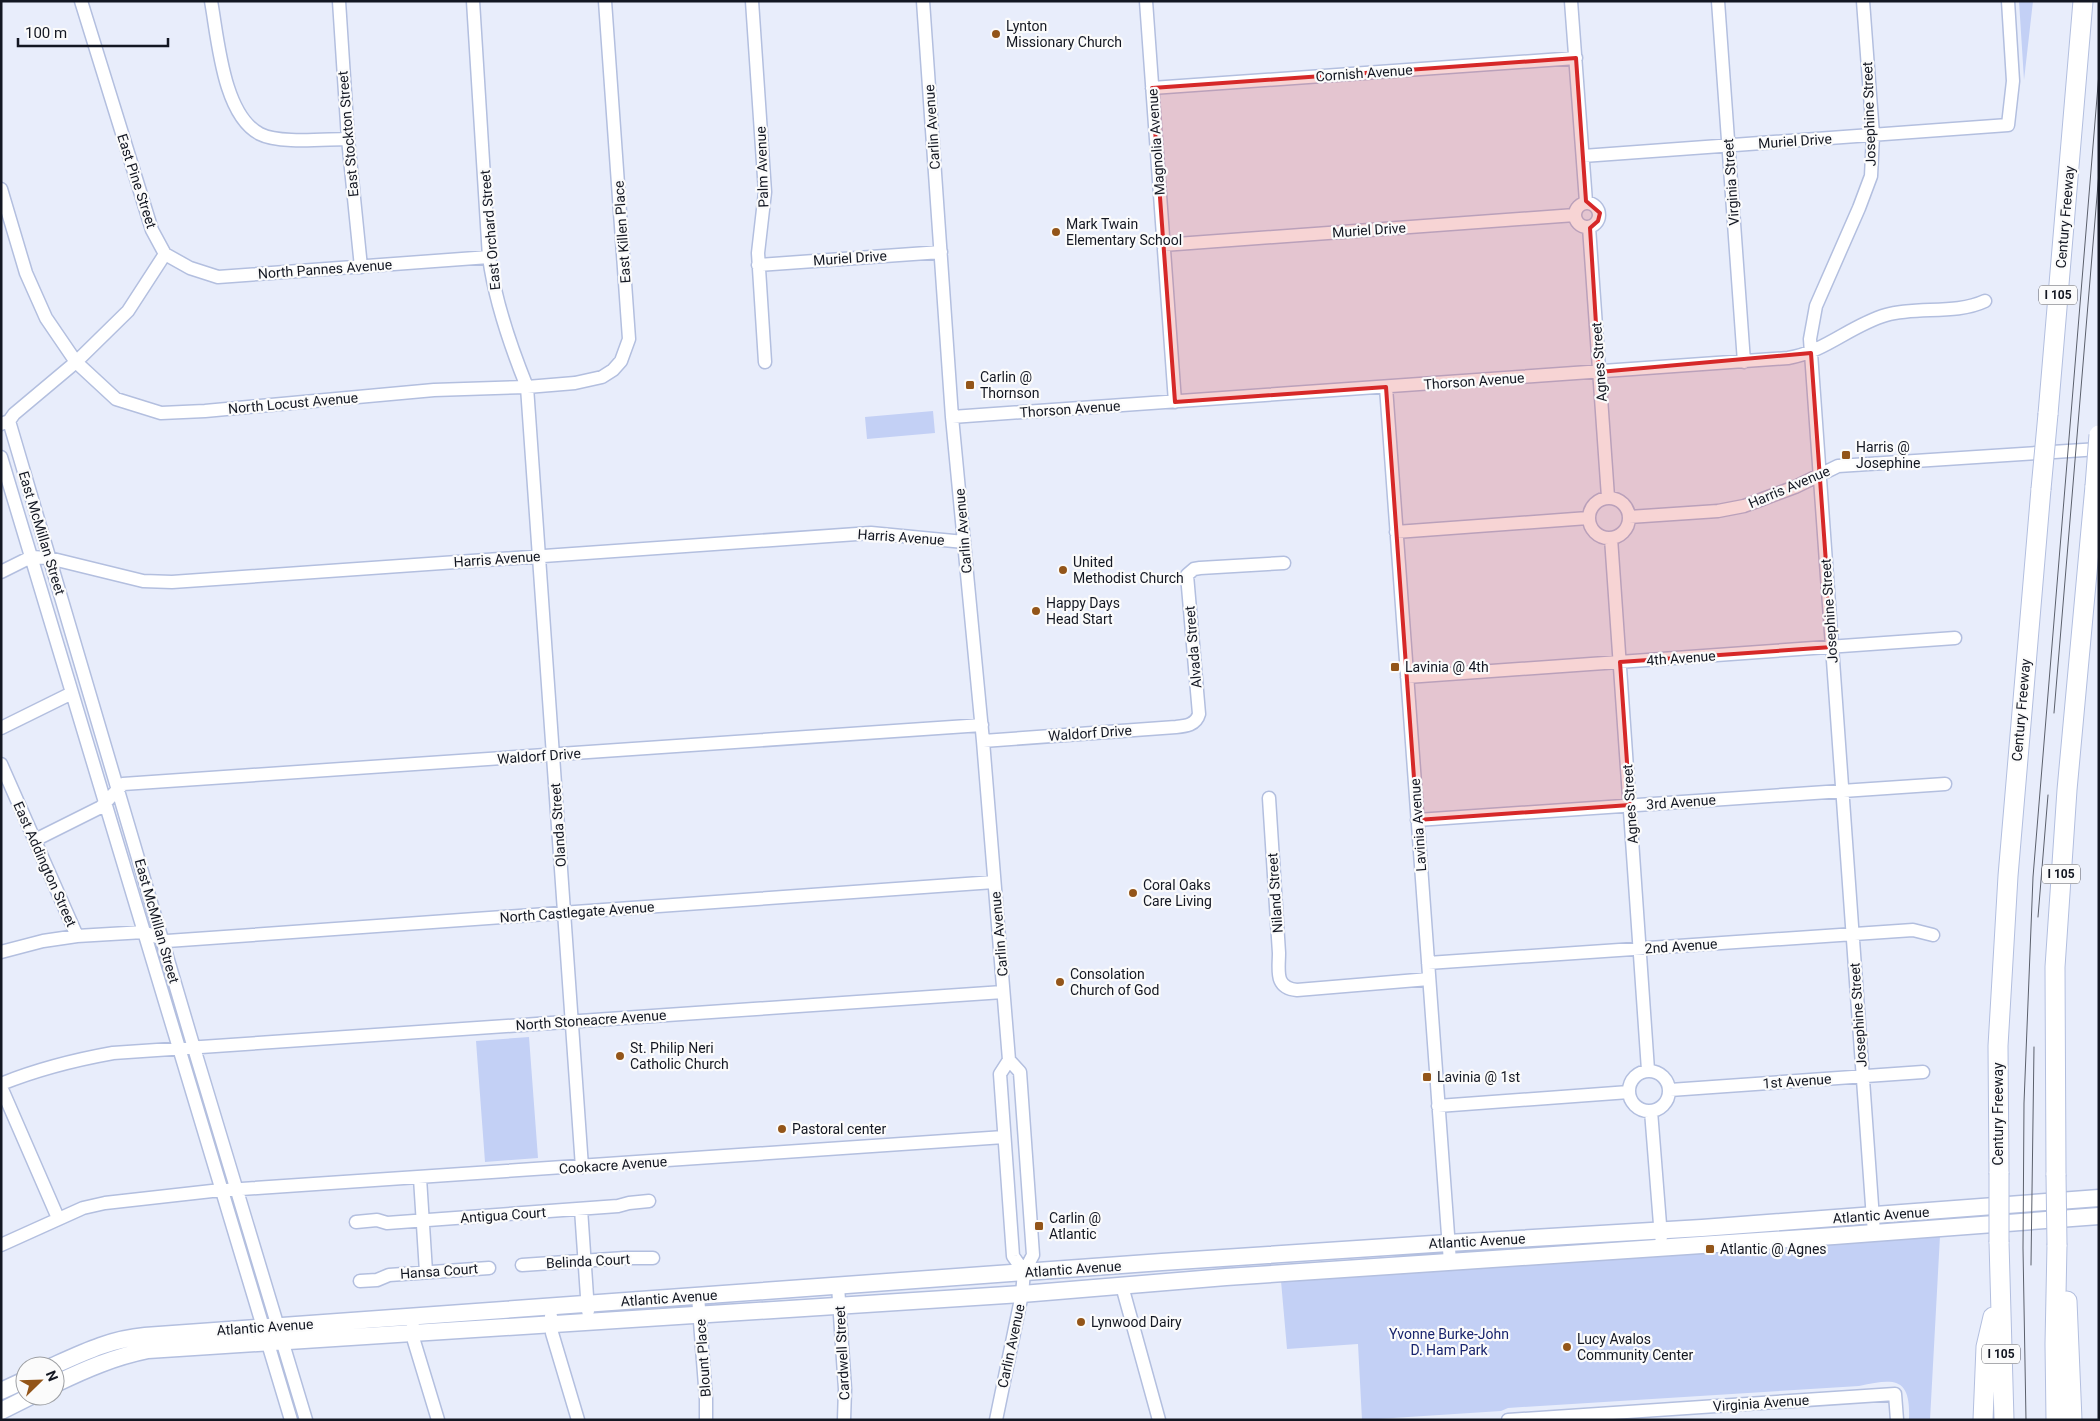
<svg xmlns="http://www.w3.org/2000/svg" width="2100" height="1421" font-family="Roboto,sans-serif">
	<rect width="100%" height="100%" fill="#e8edfb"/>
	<path fill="#c3d0f5" d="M2019,1H2033L2024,80Z
		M933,411L935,433L867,439L865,417Z
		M529,1037L538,1158L485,1162L476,1041Z
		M1940,1236L1930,1420H1909C1911,1377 1895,1378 1859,1386L1508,1408L1501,1411L1362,1420L1358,1344L1287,1349L1281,1281L1651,1257Z"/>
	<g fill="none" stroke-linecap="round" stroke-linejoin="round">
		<defs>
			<path id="minor" d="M81,1L152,230L165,254L128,311L76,362L116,399L161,413L205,411L434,390L527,387L575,383L602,377L613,370L621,361L629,339L605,1
				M211,1C218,39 223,115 260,134C279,144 325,139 348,139
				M339,1L348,139L361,267
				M473,1L489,257C495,302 510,345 527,387L582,1167
				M752,1L765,192L758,253L765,362
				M923,1L952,417L983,741L1009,1060L1000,1074L1013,1256L1024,1272
				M1146,1L1175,402
				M1571,1L1586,202
				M1718,1L1744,362
				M1863,1L1873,135L1871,176L1859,208L1816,306L1810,339L1874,1233
				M1152,88L1576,58
				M1583,156L2008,125L2013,81L2008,1
				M1,189L26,273L46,318L76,362L14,414L9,421L1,424
				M1575 215a12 12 0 1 1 24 0a12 12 0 1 1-24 0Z
				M1589,227L1608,497
				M1163,245L1575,215
				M165,254L190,268L218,277L489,257
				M758,265L941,252
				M1386,387L1450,1262
				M952,417L1788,358C1825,352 1851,325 1886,315C1918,306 1955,315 1985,301
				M9,421L194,1048L306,1420
				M1,457L291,1420
				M1589 518a20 20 0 1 1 40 0a20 20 0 1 1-40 0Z
				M1629,517L1718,511L1744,506L1795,487L1838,466L2099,449
				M1396,532L1588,518
				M1611,538L1648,1070
				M1,572L31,557L49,558L143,581L172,582L871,533L964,542
				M1407,677L1955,638
				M1,728L72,693
				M983,741L1176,727C1186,726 1196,725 1199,714L1187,575L1194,569L1200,568L1284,563
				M1,764L77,936
				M1269,798L1279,953C1279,970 1274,988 1297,990L1429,979
				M1417,820L1945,784
				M35,840L101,807L123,784L982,725
				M1,952L43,941L77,936L144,932L167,941L994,882
				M1428,963L1913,930L1933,935
				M1629 1091a20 20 0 1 1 40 0a20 20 0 1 1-40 0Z
				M1,1084C38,1069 74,1060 113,1053L1003,992
				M1,1087L58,1218
				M1670,1090L1923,1072
				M1438,1106L1629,1092
				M1651,1111L1661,1237
				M420,1178L426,1272
				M581,1209L588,1311
				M356,1222L377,1220L387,1223L618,1206L629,1203L649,1201
				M1,1245L83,1208L105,1203L212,1191L1004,1137
				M522,1265L625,1258H653
				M360,1281L377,1280L389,1275L489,1268
				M838,1286L845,1389L844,1420
				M1122,1286L1159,1420
				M698,1296L706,1399V1420
				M551,1316L552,1333L578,1420
				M413,1326L414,1341L438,1420
				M996,1420L1022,1294L1024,1272L1033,1255L1020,1072L1009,1060
				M1508,1420L1895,1394L1897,1420"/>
			<path id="major" d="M53,1366C84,1352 111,1339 145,1336L1162,1262L1448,1243L1702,1228L2099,1198
				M55,1384C86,1369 114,1357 148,1350L1022,1294L1226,1277L1834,1236L2099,1216
				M1,1391L25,1380
				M1,1411L31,1396"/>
			<path id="highway" d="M2048,414L2083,1
				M1999,1173L1998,1046L2008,876L2041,489
				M2056,1175L2055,967L2067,790L2095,486
				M1999,1242L2004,1420
				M2067,1301L2072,1420
				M1983,1420L1986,1347L1993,1317
				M2056,1420L2055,1344L2057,1245"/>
		</defs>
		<use href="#minor" stroke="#b3bfdf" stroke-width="15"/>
		<use href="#major" stroke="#b3bfdf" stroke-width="19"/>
		<use href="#highway" stroke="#b3bfdf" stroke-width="21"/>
		<use href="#minor" stroke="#fff" stroke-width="12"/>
		<use href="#major" stroke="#fff" stroke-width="16"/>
		<use href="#highway" stroke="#fff" stroke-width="19"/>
		<path stroke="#5b606c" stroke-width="1" d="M2054,713L2099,172
			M2038,917L2048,795
			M2031,1265L2034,1047
			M2026,1420L2023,1248L2024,1103L2033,877L2099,73"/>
		<defs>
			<path id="highway-bridge" d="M2095,486L2099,435
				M2041,489L2048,414
				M2056,1175L2057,1245
				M1999,1242V1173"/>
		</defs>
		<use href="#highway-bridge" stroke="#b3bfdf" stroke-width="21" stroke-linecap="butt"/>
		<use href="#highway-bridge" stroke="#fff" stroke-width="19"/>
	</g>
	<path fill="#d62828" fill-opacity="0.2" stroke="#d62828" stroke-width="4" stroke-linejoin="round" d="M1576,58L1586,201L1600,213L1598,221L1590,228L1599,372L1811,353L1832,647L1620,662L1630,805L1417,820L1386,387L1175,402L1152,88Z"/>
	<g fill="#935519" stroke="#fbfbfb" stroke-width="2">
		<circle cx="996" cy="34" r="5"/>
		<circle cx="1056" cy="232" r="5"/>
		<rect x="965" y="380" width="10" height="10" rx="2.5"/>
		<rect x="1841" y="450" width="10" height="10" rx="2.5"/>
		<circle cx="1063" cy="570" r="5"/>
		<circle cx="1036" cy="611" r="5"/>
		<rect x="1390" y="662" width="10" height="10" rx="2.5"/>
		<circle cx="1133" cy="893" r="5"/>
		<circle cx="1060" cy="982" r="5"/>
		<circle cx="620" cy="1056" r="5"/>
		<rect x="1422" y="1072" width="10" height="10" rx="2.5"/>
		<circle cx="782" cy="1129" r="5"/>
		<rect x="1034" y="1221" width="10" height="10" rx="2.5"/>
		<rect x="1705" y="1244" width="10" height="10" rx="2.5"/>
		<circle cx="1081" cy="1322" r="5"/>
		<circle cx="1567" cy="1347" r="5"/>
	</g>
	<g text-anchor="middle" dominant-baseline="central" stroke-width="4.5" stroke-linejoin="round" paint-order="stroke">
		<g fill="#fbfbfb" stroke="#595b63" stroke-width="1">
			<rect x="2039" y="285.5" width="38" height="19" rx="4"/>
			<rect x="2042" y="864.5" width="38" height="19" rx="4"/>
			<rect x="1982" y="1344.5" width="38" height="19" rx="4"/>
		</g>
		<g font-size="12" font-weight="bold" fill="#131722">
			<text x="2058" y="295">I 105</text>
			<text x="2061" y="874">I 105</text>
			<text x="2001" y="1354">I 105</text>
		</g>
		<g font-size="14" fill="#131722" stroke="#fbfbfb" text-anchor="start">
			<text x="1006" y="26">Lynton<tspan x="1006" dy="16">Missionary Church</tspan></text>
			<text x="1066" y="224">Mark Twain<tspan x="1066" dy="16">Elementary School</tspan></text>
			<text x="980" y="377">Carlin @<tspan x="980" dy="16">Thornson</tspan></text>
			<text x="1856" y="447">Harris @<tspan x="1856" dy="16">Josephine</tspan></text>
			<text x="1073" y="562">United<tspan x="1073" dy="16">Methodist Church</tspan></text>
			<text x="1046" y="603">Happy Days<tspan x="1046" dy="16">Head Start</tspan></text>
			<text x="1405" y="667">Lavinia @ 4th</text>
			<text x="1143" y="885">Coral Oaks<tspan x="1143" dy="16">Care Living</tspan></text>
			<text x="1070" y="974">Consolation<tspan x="1070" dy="16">Church of God</tspan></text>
			<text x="630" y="1048">St. Philip Neri<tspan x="630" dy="16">Catholic Church</tspan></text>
			<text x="1437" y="1077">Lavinia @ 1st</text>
			<text x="792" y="1129">Pastoral center</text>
			<text x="1049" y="1218">Carlin @<tspan x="1049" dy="16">Atlantic</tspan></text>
			<text x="1720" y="1249">Atlantic @ Agnes</text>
			<text x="1091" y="1322">Lynwood Dairy</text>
			<text x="1577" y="1339">Lucy Avalos<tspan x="1577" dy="16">Community Center</tspan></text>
		</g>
		<g font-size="14" fill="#131722" stroke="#fbfbfb">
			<text transform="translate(1364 73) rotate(-4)">Cornish Avenue</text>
			<text transform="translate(1869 114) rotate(-92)">Josephine Street</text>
			<text transform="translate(932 127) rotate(-94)">Carlin Avenue</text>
			<text transform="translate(348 134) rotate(-95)">East Stockton Street</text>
			<text transform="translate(1795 141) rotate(-4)">Muriel Drive</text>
			<text transform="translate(1156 142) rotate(-94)">Magnolia Avenue</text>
			<text transform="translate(762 167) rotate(-92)">Palm Avenue</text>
			<text transform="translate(137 181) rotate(72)">East Pine Street</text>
			<text transform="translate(1731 182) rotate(-94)">Virginia Street</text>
			<text transform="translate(2065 217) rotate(-85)">Century Freeway</text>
			<text transform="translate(490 230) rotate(-95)">East Orchard Street</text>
			<text transform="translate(1369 230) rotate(-4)">Muriel Drive</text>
			<text transform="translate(622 232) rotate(-94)">East Killen Place</text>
			<text transform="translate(850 258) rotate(-4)">Muriel Drive</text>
			<text transform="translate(325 269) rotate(-4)">North Pannes Avenue</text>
			<text transform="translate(1599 362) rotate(-94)">Agnes Street</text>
			<text transform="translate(1474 381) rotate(-4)">Thorson Avenue</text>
			<text transform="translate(293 403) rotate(-5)">North Locust Avenue</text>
			<text transform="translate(1070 409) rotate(-4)">Thorson Avenue</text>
			<text transform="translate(1789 487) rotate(-23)">Harris Avenue</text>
			<text transform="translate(963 531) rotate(-95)">Carlin Avenue</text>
			<text transform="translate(42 533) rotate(73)">East McMillan Street</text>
			<text transform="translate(901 537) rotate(4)">Harris Avenue</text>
			<text transform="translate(497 559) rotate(-4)">Harris Avenue</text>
			<text transform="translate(1829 611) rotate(-94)">Josephine Street</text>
			<text transform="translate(1193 647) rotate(-95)">Alvada Street</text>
			<text transform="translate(1681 658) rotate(-4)">4th Avenue</text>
			<text transform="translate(2021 710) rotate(-85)">Century Freeway</text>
			<text transform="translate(1090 733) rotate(-4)">Waldorf Drive</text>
			<text transform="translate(539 756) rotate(-4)">Waldorf Drive</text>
			<text transform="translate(1681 802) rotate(-4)">3rd Avenue</text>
			<text transform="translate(1630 804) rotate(-94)">Agnes Street</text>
			<text transform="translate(558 825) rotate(-94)">Olanda Street</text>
			<text transform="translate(1418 825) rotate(-94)">Lavinia Avenue</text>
			<text transform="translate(45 864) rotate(66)">East Addington Street</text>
			<text transform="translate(1275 893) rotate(-94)">Niland Street</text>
			<text transform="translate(577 912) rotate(-4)">North Castlegate Avenue</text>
			<text transform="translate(157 921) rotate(74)">East McMillan Street</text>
			<text transform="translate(999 934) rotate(-95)">Carlin Avenue</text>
			<text transform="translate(1681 946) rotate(-4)">2nd Avenue</text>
			<text transform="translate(1858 1015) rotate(-94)">Josephine Street</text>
			<text transform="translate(591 1020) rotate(-4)">North Stoneacre Avenue</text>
			<text transform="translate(1797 1081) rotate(-4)">1st Avenue</text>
			<text transform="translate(1998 1114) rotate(-90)">Century Freeway</text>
			<text transform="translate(613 1165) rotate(-4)">Cookacre Avenue</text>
			<text transform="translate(503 1215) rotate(-4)">Antigua Court</text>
			<text transform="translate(1881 1215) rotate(-4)">Atlantic Avenue</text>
			<text transform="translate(1477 1241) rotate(-3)">Atlantic Avenue</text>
			<text transform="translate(588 1261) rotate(-3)">Belinda Court</text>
			<text transform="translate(1073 1269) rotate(-4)">Atlantic Avenue</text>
			<text transform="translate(439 1271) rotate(-4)">Hansa Court</text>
			<text transform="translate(669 1298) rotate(-4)">Atlantic Avenue</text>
			<text transform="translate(265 1327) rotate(-4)">Atlantic Avenue</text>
			<text transform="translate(1011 1346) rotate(-78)">Carlin Avenue</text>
			<text transform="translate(842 1353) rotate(-93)">Cardwell Street</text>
			<text transform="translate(703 1358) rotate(-94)">Blount Place</text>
			<text transform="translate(1761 1403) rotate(-4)">Virginia Avenue</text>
		</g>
		<g font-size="14" fill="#18246d" stroke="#fbfbfb">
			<text x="1449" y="1334">Yvonne Burke-John<tspan x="1449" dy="16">D. Ham Park</tspan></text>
		</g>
	</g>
	<rect width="2100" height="1421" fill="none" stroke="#131722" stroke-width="5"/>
	<g transform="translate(40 1381) rotate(67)"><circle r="24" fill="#fbfbfb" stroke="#9ea0a4"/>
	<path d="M0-4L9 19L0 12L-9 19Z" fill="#935519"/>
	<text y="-8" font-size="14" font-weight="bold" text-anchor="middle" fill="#131722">N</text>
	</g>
	<path d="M18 38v8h150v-8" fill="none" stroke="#131722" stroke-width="2.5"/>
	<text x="25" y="38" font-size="15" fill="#131722" stroke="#fbfbfb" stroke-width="4" paint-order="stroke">100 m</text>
</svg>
